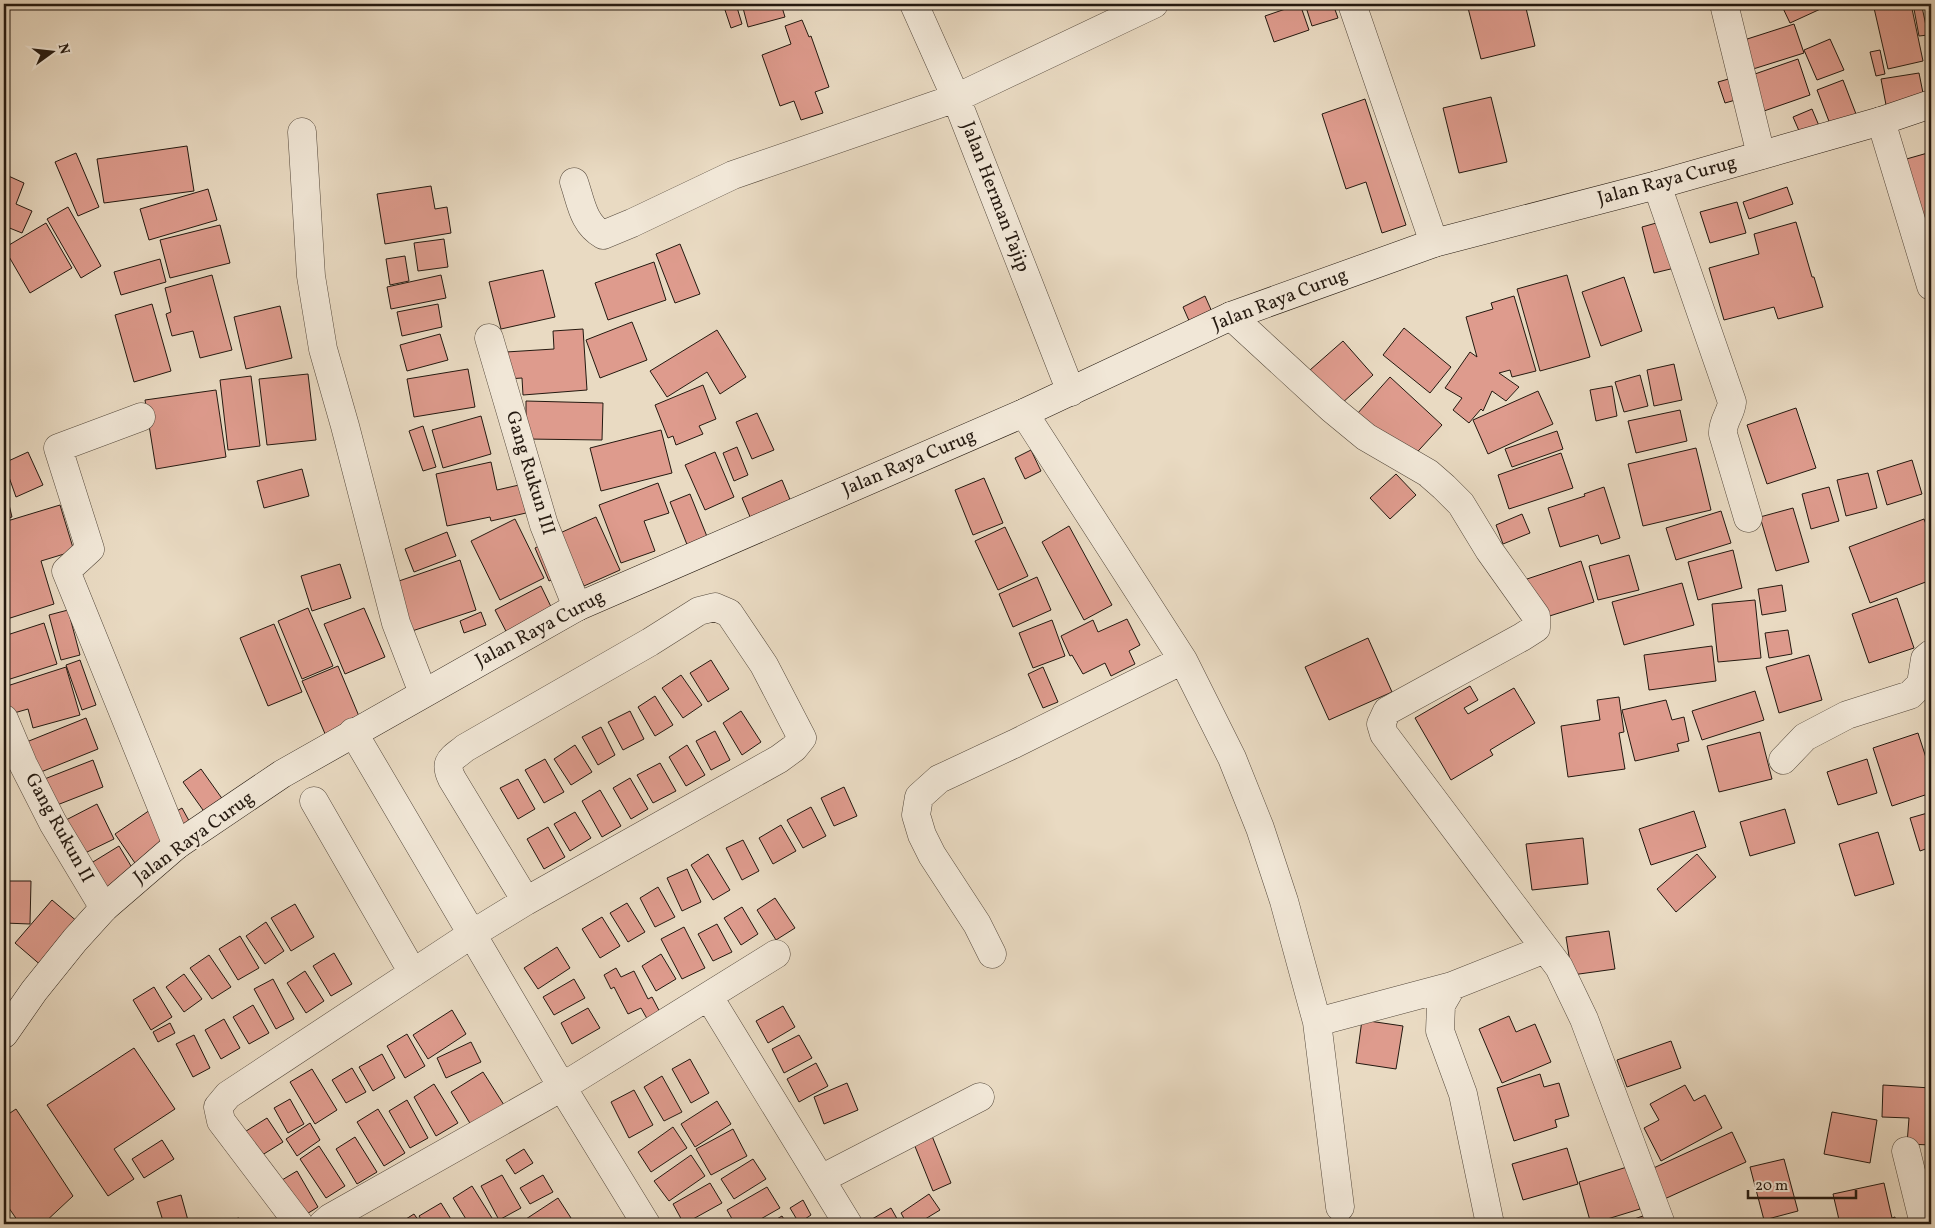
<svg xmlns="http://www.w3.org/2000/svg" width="1935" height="1228" font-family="Vollkorn,serif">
	<rect width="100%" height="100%" fill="#e9dac2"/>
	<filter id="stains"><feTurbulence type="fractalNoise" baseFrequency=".004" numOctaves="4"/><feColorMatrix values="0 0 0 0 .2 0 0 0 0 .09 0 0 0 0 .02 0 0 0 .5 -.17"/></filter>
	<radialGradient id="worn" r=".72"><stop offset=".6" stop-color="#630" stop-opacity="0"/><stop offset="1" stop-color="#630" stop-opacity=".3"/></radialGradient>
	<path fill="#de9b8d" stroke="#241910" d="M723,4H736L742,24L731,28Z
		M742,4H781L785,17L748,27Z
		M1300,4L1309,30L1274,42L1265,16Z
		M1305,4H1333L1338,18L1312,26Z
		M1467,4H1525L1535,46L1481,59Z
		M1781,4H1826L1827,6L1790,23Z
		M1894,4H1911L1923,61L1888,69L1874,8Z
		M1922,7L1928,35L1919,36L1914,9Z
		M1931,19V39L1927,20Z
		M802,20L809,37L811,36L829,87L815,92L823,113L801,120L794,101L780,106L762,55L791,44L785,26Z
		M1794,24L1804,53L1750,70L1741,41Z
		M1830,39L1844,70L1817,80L1804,50Z
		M1880,50L1885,74L1876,76L1870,52Z
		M1798,59L1810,95L1764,111L1752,75Z
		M1919,73L1925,103L1887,110L1881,79Z
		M1732,78L1739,99L1725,103L1718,82Z
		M1843,80L1856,114L1830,124L1817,90Z
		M1491,97L1507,162L1459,173L1443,108Z
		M1365,99L1406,225L1382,233L1366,182L1346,189L1322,114Z
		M1812,109L1822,133L1803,140L1793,117Z
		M187,146L194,191L104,203L97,159Z
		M1931,152V262L1903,160Z
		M76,153L99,207L78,216L55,162Z
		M4,174L24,183L16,204L32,211L22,233L7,227L4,234Z
		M431,186L435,209L447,207L451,233L385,244L377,194Z
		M1787,187L1793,204L1749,219L1743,202Z
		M208,189L217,220L149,240L140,209Z
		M1737,202L1746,233L1710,243L1700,212Z
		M68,207L101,266L81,278L47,219Z
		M1667,220L1679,267L1654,273L1642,227Z
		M1796,222L1812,277H1814L1823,307L1778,319L1774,307L1724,320L1709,268L1759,254L1754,234Z
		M46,223L72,268L30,293L4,248Z
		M220,225L230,263L170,278L160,240Z
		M444,239L448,267L418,271L414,243Z
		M680,244L700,294L675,303L656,254Z
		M405,256L409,281L390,285L386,259Z
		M160,259L166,282L121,295L114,272Z
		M654,262L666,300L608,320L595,283Z
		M543,270L555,317L501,329L489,282Z
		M212,275L232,350L200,358L193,331L172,336L166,314L171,312L165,288Z
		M441,275L446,298L391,309L387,287Z
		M1567,275L1590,357L1540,371L1517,289Z
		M1624,277L1642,331L1601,346L1582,292Z
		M1205,296L1216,321L1194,332L1183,307Z
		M1514,296L1536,371L1512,377L1510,370L1499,373L1519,387L1506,401L1492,391L1483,411L1481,409L1469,423L1453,410L1462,398L1445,388L1470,352L1477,357L1466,317L1493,309L1491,303Z
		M152,304L171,371L134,382L115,315Z
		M438,304L442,327L402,336L397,312Z
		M280,306L292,358L246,369L234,317Z
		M632,322L647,360L600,378L586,340Z
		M1404,328L1451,367L1430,393L1383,355Z
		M583,329L587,390L523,395L522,378L507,379L506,352L554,349L553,331Z
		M717,330L746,377L720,394L707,372L667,397L650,371Z
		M440,334L448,360L407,371L400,345Z
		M1343,341L1373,375L1341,404L1310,370Z
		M1674,364L1682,400L1654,406L1647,370Z
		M468,369L475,407L414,417L407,379Z
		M308,374L316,440L267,445L259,379Z
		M1640,375L1648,406L1624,412L1615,382Z
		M251,376L260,446L228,450L220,380Z
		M1390,377L1442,425L1409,461L1357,414Z
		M703,385L716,419L699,426L703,434L676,445L673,436L668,438L655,405Z
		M1612,386L1617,416L1596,421L1590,390Z
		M216,390L226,457L156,469L145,400Z
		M1538,391L1553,424L1488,454L1473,420Z
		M526,401L603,403L602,440L526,439Z
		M1796,408L1816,468L1767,484L1747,425Z
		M1680,410L1687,441L1636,453L1628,421Z
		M757,413L774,450L752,459L736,422Z
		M481,416L491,454L443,468L432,430Z
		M423,426L436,467L423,471L409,431Z
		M661,430L672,473L601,491L590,448Z
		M1557,431L1563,449L1512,467L1505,449Z
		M737,447L748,475L734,481L723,453Z
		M1696,448L1711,510L1643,526L1628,464Z
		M1031,450L1041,471L1025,479L1015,458Z
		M28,452L43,485L16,497L4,463Z
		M715,452L734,497L705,510L685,465Z
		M1561,453L1573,488L1509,509L1498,475Z
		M1912,460L1922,494L1887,505L1877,471Z
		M491,462L497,490L519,485L526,513L491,521L490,517L447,526L436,474Z
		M302,469L309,496L264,508L257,481Z
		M1868,473L1877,508L1846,516L1837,480Z
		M1396,474L1416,495L1390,519L1370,498Z
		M984,478L1003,523L973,535L955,490Z
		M782,480L791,502L751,519L742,498Z
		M658,483L669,513L644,521L655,551L621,563L599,505Z
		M4,484L12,517L4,519Z
		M1604,487L1620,538L1601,544L1598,535L1560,547L1548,508L1585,496L1584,494Z
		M1829,487L1839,521L1811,529L1802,494Z
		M690,494L708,539L688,547L670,502Z
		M60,505L74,551L41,561L54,604L4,620V558L9,556L4,537V522Z
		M1793,508L1809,562L1776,571L1760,517Z
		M1721,511L1731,543L1676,560L1666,528Z
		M1522,514L1530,533L1503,544L1496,525Z
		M596,517L620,570L584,586L560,533Z
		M515,519L544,578L500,600L471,541Z
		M1924,519L1931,537V580L1870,603L1849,547Z
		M1069,526L1112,605L1084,620L1042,542Z
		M1005,527L1028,576L998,590L975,541Z
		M447,532L456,556L414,572L405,549Z
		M547,542L561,576L549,581L535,548Z
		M1733,550L1742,588L1698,600L1688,562Z
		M1629,555L1639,590L1598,600L1589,566Z
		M460,560L476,610L412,631L396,582Z
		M1581,561L1594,602L1540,619L1527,579Z
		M340,564L351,598L312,611L301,576Z
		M1037,577L1051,610L1013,627L999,594Z
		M1682,583L1694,625L1624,645L1612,602Z
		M1782,585L1786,611L1762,615L1758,589Z
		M541,586L555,615L510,639L495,610Z
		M1897,598L1914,648L1869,663L1852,614Z
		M1755,600L1761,658L1718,662L1712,604Z
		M308,608L333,666L302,679L278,621Z
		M364,608L385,657L345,674L324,624Z
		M68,610L80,655L61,660L49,615Z
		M481,612L486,625L464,633L460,621Z
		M1127,619L1140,645L1129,651L1135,664L1111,676L1105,663L1083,674L1072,655L1070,656L1061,636L1093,620L1098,632Z
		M1052,620L1065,656L1033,668L1019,633Z
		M44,623L57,664L4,681V636Z
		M274,624L302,692L268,706L240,638Z
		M1788,630L1792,654L1769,658L1765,633Z
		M1368,638L1392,692L1329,720L1305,667Z
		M1712,646L1716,681L1649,690L1644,655Z
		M1809,655L1822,700L1779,713L1766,667Z
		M80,660L96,705L82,710L66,665Z
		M711,660L729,689L708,702L690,673Z
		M338,666L361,721L326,736L302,681Z
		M66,667L80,715L33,728L28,709L7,715L4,705V687Z
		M1043,667L1058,702L1043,708L1028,674Z
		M681,675L702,705L683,718L662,688Z
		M1470,686L1478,700L1464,708L1468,714L1514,688L1535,723L1490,750L1493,755L1451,780L1415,718Z
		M1755,691L1764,720L1702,740L1692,711Z
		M655,696L673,725L655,736L638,707Z
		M1619,697L1624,732L1619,733L1625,769L1568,777L1561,726L1600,720L1597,700Z
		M1666,700L1672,720L1684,717L1689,741L1677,744L1679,751L1635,761L1622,710Z
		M630,711L644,739L623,750L608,722Z
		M741,711L761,742L742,755L723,723Z
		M86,718L98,749L36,774L24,743Z
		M601,727L615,755L598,765L582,737Z
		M715,731L730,760L711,770L696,741Z
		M1760,732L1772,779L1719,792L1707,746Z
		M1918,733L1931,773V793L1892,806L1873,748Z
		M575,745L592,772L571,785L554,759Z
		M687,745L705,775L686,786L669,757Z
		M545,759L564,792L544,803L525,770Z
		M1867,759L1877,793L1838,805L1827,772Z
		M93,760L103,787L52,807L42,780Z
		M660,763L676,791L653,803L637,775Z
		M201,769L226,804L208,817L183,782Z
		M630,778L648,809L631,819L613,788Z
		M518,779L535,809L518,819L500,788Z
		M844,787L857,816L834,826L821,798Z
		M600,790L621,826L602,837L582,801Z
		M97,804L114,839L83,854L66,820Z
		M811,807L826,836L803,848L787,820Z
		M182,808L193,828L179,837L168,816Z
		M1785,809L1795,843L1750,856L1740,822Z
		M150,810L172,841L137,866L115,834Z
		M1694,811L1706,847L1651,865L1639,829Z
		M575,812L591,838L570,851L554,824Z
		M1931,812V847L1920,851L1910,818Z
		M781,825L796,851L773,864L759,838Z
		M548,827L565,857L544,869L527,839Z
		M1878,832L1894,884L1855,896L1839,844Z
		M1583,838L1588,884L1532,890L1526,844Z
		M743,840L759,871L742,880L726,848Z
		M119,846L134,871L104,890L88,865Z
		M708,854L730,890L713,900L691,865Z
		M1697,854L1716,877L1676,912L1657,889Z
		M687,869L701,902L682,911L667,878Z
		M4,881H31L30,924L4,923Z
		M658,887L675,917L655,927L640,898Z
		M775,898L795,928L776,940L757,910Z
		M52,900L79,923L43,967L15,943Z
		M627,903L645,932L628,942L610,913Z
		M295,904L314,937L291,951L271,918Z
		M742,907L758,934L741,945L724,918Z
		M602,917L620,946L600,958L582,929Z
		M266,922L284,951L265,964L246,936Z
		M717,924L732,952L713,961L698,934Z
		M684,927L705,968L682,979L661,939Z
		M1609,931L1615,969L1572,975L1566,937Z
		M240,936L259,968L238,980L219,949Z
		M557,947L570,968L538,989L524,968Z
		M334,953L352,984L331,996L313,966Z
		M661,954L676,979L656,991L642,966Z
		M209,955L231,987L212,999L190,968Z
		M616,968L621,977L634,971L648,999L652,997L663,1018L650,1024L641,1008L628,1014L614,987L611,989L604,975Z
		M305,971L324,1001L306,1013L287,983Z
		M184,974L202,999L184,1012L166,987Z
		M273,979L294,1019L276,1029L254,989Z
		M574,979L585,998L554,1015L543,997Z
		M154,987L172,1017L151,1030L133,1000Z
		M253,1005L269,1033L249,1044L233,1017Z
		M783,1006L795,1027L768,1043L756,1021Z
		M588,1008L600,1028L572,1044L561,1023Z
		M452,1010L466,1034L428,1059L413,1035Z
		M1509,1016L1516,1032L1535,1024L1551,1062L1502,1083L1479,1029Z
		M224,1019L240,1048L221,1059L205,1030Z
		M1362,1020L1403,1026L1396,1069L1356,1063Z
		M170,1023L175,1033L158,1042L153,1032Z
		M407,1034L425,1066L405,1078L387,1046Z
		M194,1035L210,1068L193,1077L176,1044Z
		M799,1035L812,1058L784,1073L772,1049Z
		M1671,1041L1681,1068L1627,1087L1617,1060Z
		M471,1042L481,1062L446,1078L437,1058Z
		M134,1048L175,1109L114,1149L134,1179L108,1196L47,1105Z
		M382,1054L395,1078L373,1091L359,1067Z
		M690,1059L709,1093L691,1103L672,1069Z
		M816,1063L828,1086L799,1102L787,1079Z
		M352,1068L366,1092L346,1103L332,1080Z
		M312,1069L337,1110L315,1124L290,1082Z
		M483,1072L504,1105L471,1125L451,1092Z
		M1540,1074L1544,1087L1559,1083L1569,1116L1555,1120L1557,1127L1514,1141L1497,1088Z
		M662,1076L682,1112L664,1121L644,1087Z
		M847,1083L858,1110L824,1124L814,1097Z
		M434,1084L458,1123L436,1136L414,1097Z
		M1685,1085L1694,1101L1705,1095L1722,1128L1661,1161L1644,1128L1659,1120L1650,1104Z
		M1883,1085L1931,1088V1145L1907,1144L1909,1118L1882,1117Z
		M634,1090L653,1125L629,1138L611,1102Z
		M290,1099L304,1124L288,1133L274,1108Z
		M407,1100L428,1138L410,1148L389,1111Z
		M717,1101L731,1124L695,1147L681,1124Z
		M16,1109L73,1196L43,1224H20L4,1201V1117Z
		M378,1109L405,1153L384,1166L357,1122Z
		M1832,1112L1877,1120L1870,1163L1824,1154Z
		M267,1118L283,1142L259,1157L243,1133Z
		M310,1123L320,1140L297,1156L286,1139Z
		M673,1127L687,1148L651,1172L638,1152Z
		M733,1129L747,1156L711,1175L696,1149Z
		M930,1131L951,1183L933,1191L912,1139Z
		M1732,1132L1746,1162L1660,1201L1647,1171Z
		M355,1137L377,1172L357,1184L336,1149Z
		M162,1140L174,1159L144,1178L132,1159Z
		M319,1146L345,1186L326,1198L300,1159Z
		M1567,1148L1578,1184L1523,1200L1512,1164Z
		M524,1149L533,1163L515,1174L506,1160Z
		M691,1155L705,1176L669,1201L654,1181Z
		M753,1159L766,1179L734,1199L721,1179Z
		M1784,1159L1798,1211L1764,1220L1750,1167Z
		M1627,1167L1640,1209L1591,1224L1579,1182Z
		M297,1171L318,1207L297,1220L277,1183Z
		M502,1175L521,1208L499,1220L481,1186Z
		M543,1175L553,1192L530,1204L520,1188Z
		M710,1183L722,1203L684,1224L673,1204Z
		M1884,1183L1892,1218L1895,1217L1896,1224H1840L1833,1194Z
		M472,1186L492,1218L482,1224H469L453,1198Z
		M767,1187L780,1208L752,1224H735L727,1210Z
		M929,1194L940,1210L917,1224H907L901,1213Z
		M181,1195L189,1224H164L157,1202Z
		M558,1198L571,1218L561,1224H530L526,1219Z
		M803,1200L811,1215L799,1223L790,1208Z
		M441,1203L454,1224H424L419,1216Z
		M891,1208L900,1224H869L867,1222Z
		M1655,1212L1659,1224H1619Z
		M414,1214L421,1224H398Z
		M782,1216L787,1224H768Z
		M239,1218L240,1224H209Z
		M714,1219L718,1224H706Z"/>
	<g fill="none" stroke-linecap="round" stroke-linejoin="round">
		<defs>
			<path id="street" d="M914,4L956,98L1071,392
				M1352,4L1434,243
				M1724,4L1761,155
				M1881,121L1931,286
				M302,132L311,276L323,349L345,426L396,623L423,693
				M574,182C581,202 583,224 603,235L632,223L733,175L956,98L1154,4
				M1657,185L1732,402C1731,414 1722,421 1723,434L1748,518
				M1231,316L1332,409L1366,437L1428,473L1444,487L1461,504L1489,550L1536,616V628L1522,637L1387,711L1381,724L1384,734L1559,967L1584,1019L1661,1224
				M489,338L544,525L577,607
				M1024,413L1183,660L1232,758L1260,828L1284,901L1317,1022L1340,1207
				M141,417L58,448L90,549L66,571L177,845
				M4,719L23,764L53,823L104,908
				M353,732L562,1087L646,1224
				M1783,760L1805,737L1847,715L1910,695L1921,684L1925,659L1931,654
				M314,801L413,973
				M992,954L977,924L932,855L922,835L916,815L919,797L939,779L1014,744L1183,660
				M1452,986L1441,1005L1440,1031L1463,1094L1490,1224
				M709,997L848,1224
				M1317,1022L1452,986L1545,949
				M1906,1151L1924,1224
				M821,1179L980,1097
				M299,1224L221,1121L218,1107L228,1095L472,934L526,901L779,759L794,748L802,738L764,665L729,613L715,607L699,611L650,642L465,748C452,759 443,761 452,779L526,901
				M323,1224L330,1218L562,1087L776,954"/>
			<path id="secondary" d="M4,1034L34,991L75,940L104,908L177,845L282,774L577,607L1024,413L1231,316L1434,243L1657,185L1881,121L1931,104"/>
		</defs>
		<use href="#street" stroke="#55493c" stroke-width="29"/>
		<use href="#secondary" stroke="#241910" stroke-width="29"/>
		<use href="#street" stroke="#f1e7d7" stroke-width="28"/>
		<use href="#secondary" stroke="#f1e7d7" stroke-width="28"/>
	</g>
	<g text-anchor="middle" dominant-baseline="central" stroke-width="4" stroke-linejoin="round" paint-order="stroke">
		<g font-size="19" fill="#241910" stroke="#f1e7d7">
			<text transform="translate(1667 181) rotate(-15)">Jalan Raya Curug</text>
			<text transform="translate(995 197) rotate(69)">Jalan Herman Tajip</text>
			<text transform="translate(1280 300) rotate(-21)">Jalan Raya Curug</text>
			<text transform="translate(909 463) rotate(-23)">Jalan Raya Curug</text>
			<text transform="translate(530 473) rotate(73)">Gang Rukun III</text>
			<text transform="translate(540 629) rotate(-28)">Jalan Raya Curug</text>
			<text transform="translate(59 828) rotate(61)">Gang Rukun II</text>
			<text transform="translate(194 838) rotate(-36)">Jalan Raya Curug</text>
		</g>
	</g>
	<rect width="1935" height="1228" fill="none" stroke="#e9dac2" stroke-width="20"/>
	<rect x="5" y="5" width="1925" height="1218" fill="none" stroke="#241910" stroke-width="2.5"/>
	<rect x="10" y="10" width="1915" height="1208" fill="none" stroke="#241910"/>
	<g transform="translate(52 52) rotate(75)" stroke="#f1e7d7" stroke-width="4" paint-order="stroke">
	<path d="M0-4L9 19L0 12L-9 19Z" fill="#241910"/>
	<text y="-8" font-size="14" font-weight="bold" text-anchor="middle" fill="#241910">N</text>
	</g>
	<path d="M1748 1190v8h108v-8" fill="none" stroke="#241910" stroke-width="2.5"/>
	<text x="1755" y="1190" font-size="15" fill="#241910" stroke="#f1e7d7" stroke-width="4" paint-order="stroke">20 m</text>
	<rect width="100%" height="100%" filter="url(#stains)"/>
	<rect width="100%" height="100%" fill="url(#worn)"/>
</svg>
